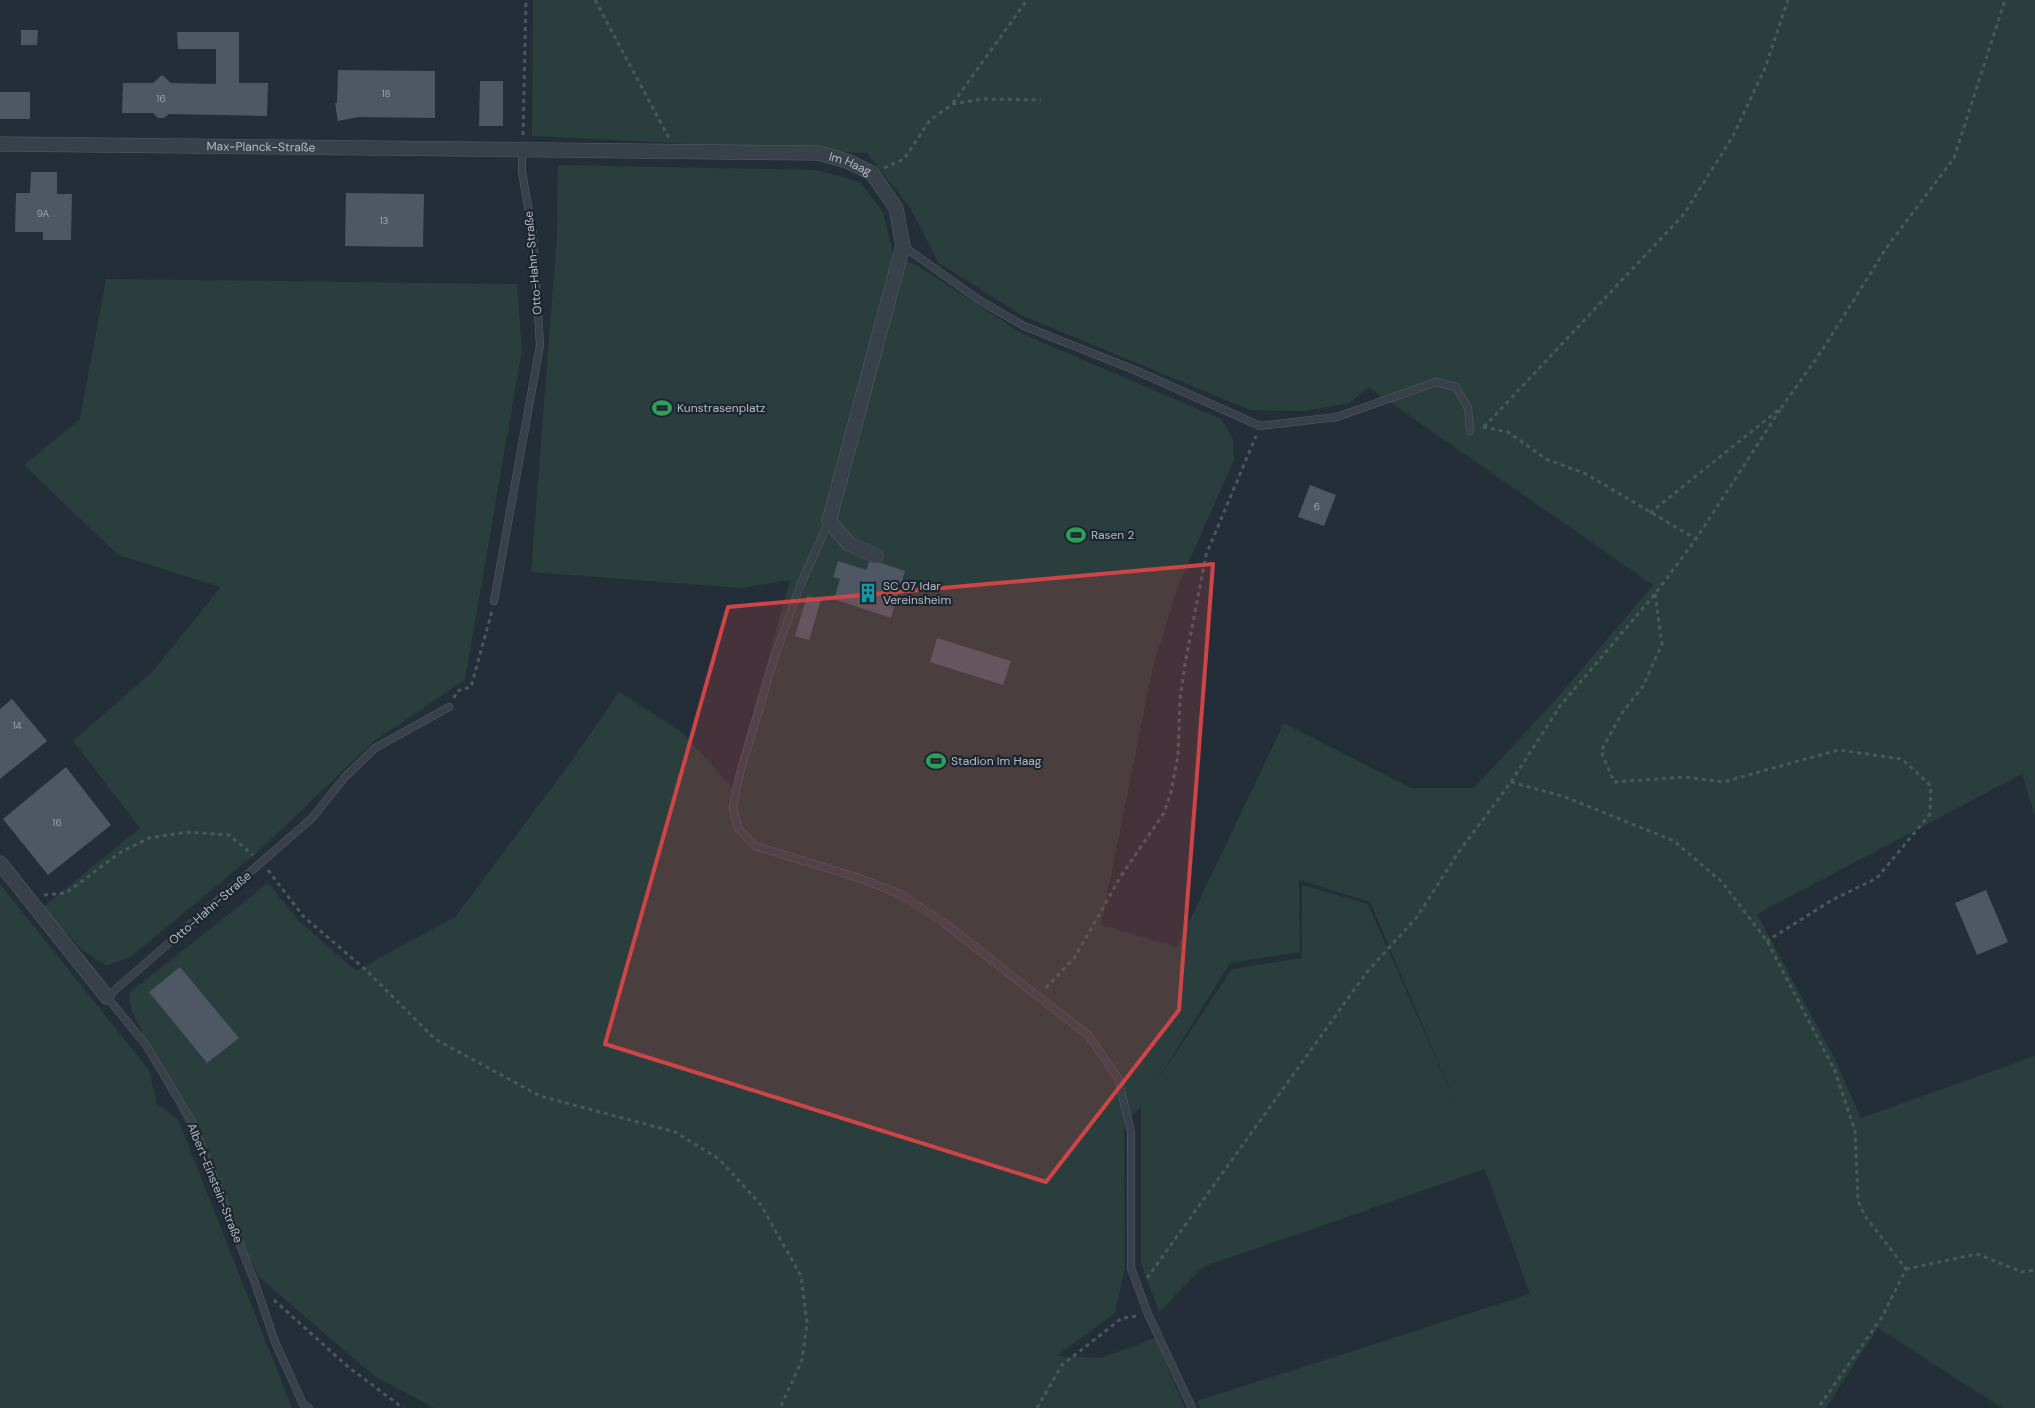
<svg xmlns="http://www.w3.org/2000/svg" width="2035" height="1408" font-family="'DM Sans',sans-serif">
	<rect width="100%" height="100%" fill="#242e38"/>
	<path fill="#2a3e3d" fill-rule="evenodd" d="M533,0H2035V816L2022,774L1757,914L1835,1059L1861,1118L2035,1056V1408H2002L1878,1328L1826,1408H1200L1197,1401L1530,1294L1485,1169L1203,1267L1159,1312L1141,1264V1107L1124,1121L1125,1269L1115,1313L1057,1356L1101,1358L1155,1338L1185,1408H434L373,1375L259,1277L131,1009L129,993L268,883L299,921L356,971L456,916L570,763L619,692L682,732L732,788L790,580L741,588L531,572L557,236L558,165L816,170L860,182L883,212L894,257L918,266L1023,334L1221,419L1233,439L1234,460L1178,586L1152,670L1101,925L1177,947L1284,723L1411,788H1474L1558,697L1653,585L1368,387L1350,403L1303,411L1250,410L1021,315L939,263L910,208L867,153L532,136ZM1299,880L1370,902L1458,1108L1368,904L1302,885V958L1232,969L1157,1081L1230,963L1300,952Z
		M106,279L517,284L522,350L465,680L373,742L262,848L132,956L106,966L81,949L43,907L140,828L73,741L152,672L221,587L118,555L24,465L80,419Z
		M0,884L149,1070L157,1104L178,1119L292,1408H0Z"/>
	<path fill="#4d5864" d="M21,30H38L37,45H21Z
		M177,32H239V83H268L267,116L169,114L164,118H158L153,113H122L123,83H153L162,75L171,83L216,84V49H178Z
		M338,70L435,71V118L359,117L338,121L335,103H337Z
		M480,81H503V126H479Z
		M0,92H30V119H0Z
		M31,172H57V194H72L71,240H43V232H15L16,193H30Z
		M346,193L424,194L423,247L345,246Z
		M1310,485L1336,495L1324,526L1298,517Z
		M838,561L866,570L869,562L881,563L905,571L891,618L834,599L840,579L833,577Z
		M807,596L821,600L809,640L795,636Z
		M937,638L1011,661L1003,685L930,662Z
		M12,699L47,741L0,779V709Z
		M66,767L111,825L48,875L3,819Z
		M1986,890L2008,942L1977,955L1955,903Z
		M180,967L239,1038L207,1063L149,992Z"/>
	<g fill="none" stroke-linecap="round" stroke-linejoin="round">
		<defs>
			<path id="service" d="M903,246L979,300L1024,326L1137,371L1260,426L1337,417L1436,382L1456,387L1468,408L1470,431
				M829,521L800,586L774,659L740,773L733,807L738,828L755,846L856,877L900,894L943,922L1089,1036L1118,1078L1131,1132V1268L1148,1314L1192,1408
				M494,601L540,345L533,234L522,172V151
				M309,1408L303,1404L275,1342L255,1283L192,1122L146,1045L107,997L312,818L345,777L375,748L449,707"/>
			<g id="minor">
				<path id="s1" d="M0,144L818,153L847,161L872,173L896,208L903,246L829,521L849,544L876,556"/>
				<path d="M0,863L107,997"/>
			</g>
		</defs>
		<use href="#service" stroke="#565e67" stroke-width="8"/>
		<use href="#minor" stroke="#565e67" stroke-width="15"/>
		<path stroke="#48595b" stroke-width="3" stroke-dasharray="4 4" stroke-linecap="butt" d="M595,0L669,138
			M953,103L1027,0
			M523,135L526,0
			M884,168L904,159L930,120L953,104L983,99L1041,100
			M1483,427L1508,432L1546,459L1586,474L1696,539
			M1484,427L1684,214L1733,136L1765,68L1788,0
			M1650,513L1782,407L1823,349L1887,247L1954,158L2005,0
			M1655,594L1662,644L1643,686L1622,713L1601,751L1614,782L1684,777L1723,782L1838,750L1902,759L1931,786L1930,814L1877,878L1832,900L1767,941
			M454,698L457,691L471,687L492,611
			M1511,782L1565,797L1674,841L1722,882L1767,941L1835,1071L1855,1131L1858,1201L1865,1216L1906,1269L1882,1317L1818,1408
			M268,870L303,916L366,970L435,1039L540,1096L675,1132L719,1159L761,1205L801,1276L807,1323L802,1360L780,1408
			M44,895L66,893L121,852L149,838L188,832L229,835L253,855
			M1046,988L1075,957L1121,876L1164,813L1171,792L1178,756L1180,699L1185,664L1206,555L1256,436
			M1906,1269L1977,1254L2022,1272L2035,1270
			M1147,1278L1367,972L1417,917L1458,853L1511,782L1560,706L1655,594L1696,539L1782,407
			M274,1300L347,1366L403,1408
			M1037,1408L1062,1365L1122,1318L1137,1316"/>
		<use href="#service" stroke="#384049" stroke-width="7"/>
		<use href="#minor" stroke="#384049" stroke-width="14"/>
	</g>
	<path fill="#cf4547" fill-opacity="0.2" stroke="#cf4547" stroke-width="4" stroke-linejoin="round" d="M1213,564L1179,1010L1046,1182L605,1044L728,607Z"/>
	<defs>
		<symbol id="stadium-bare" viewBox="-9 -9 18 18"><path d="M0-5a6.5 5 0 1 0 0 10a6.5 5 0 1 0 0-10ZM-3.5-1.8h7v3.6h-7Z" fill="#2e9e5b" stroke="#1d252e" stroke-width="2.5" paint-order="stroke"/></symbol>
		<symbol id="building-bare" viewBox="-9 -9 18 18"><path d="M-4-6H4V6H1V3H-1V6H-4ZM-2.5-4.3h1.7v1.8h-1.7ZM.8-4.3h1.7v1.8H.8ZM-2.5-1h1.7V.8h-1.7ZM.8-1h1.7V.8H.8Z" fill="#0f9aa8" stroke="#1d252e" stroke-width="2.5" paint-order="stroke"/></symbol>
	</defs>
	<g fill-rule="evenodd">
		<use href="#stadium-bare" x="648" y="394" width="28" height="28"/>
		<use href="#stadium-bare" x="1062" y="521" width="28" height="28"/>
		<use href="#building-bare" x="854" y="579" width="28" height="28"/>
		<use href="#stadium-bare" x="922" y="747" width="28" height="28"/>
	</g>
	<g text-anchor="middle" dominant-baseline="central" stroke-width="4.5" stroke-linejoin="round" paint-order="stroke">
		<g font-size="10" fill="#9aa2ad">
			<text x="386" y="93">18</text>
			<text x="161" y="98">16</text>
			<text x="43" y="213">9A</text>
			<text x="384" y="220">13</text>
			<text x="1317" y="506">6</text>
			<text x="17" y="725">14</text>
			<text x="57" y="822">16</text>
		</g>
		<g font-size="12" fill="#b3bbc5" stroke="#1d252e">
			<text stroke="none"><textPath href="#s1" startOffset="261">Max-Planck-Straße</textPath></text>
			<text stroke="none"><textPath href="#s1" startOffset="852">Im Haag</textPath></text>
			<text transform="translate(533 263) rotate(-95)">Otto-Hahn-Straße</text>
			<text transform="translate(210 908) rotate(-41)">Otto-Hahn-Straße</text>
			<text transform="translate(215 1183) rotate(68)">Albert-Einstein-Straße</text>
		</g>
		<g font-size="12" fill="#b3bbc5" stroke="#1d252e" text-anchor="start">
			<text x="677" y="408">Kunstrasenplatz</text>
			<text x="1091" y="535">Rasen 2</text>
			<text x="883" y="586">SC 07 Idar<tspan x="883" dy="14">Vereinsheim</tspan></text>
			<text x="951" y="761">Stadion Im Haag</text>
		</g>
	</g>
</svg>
